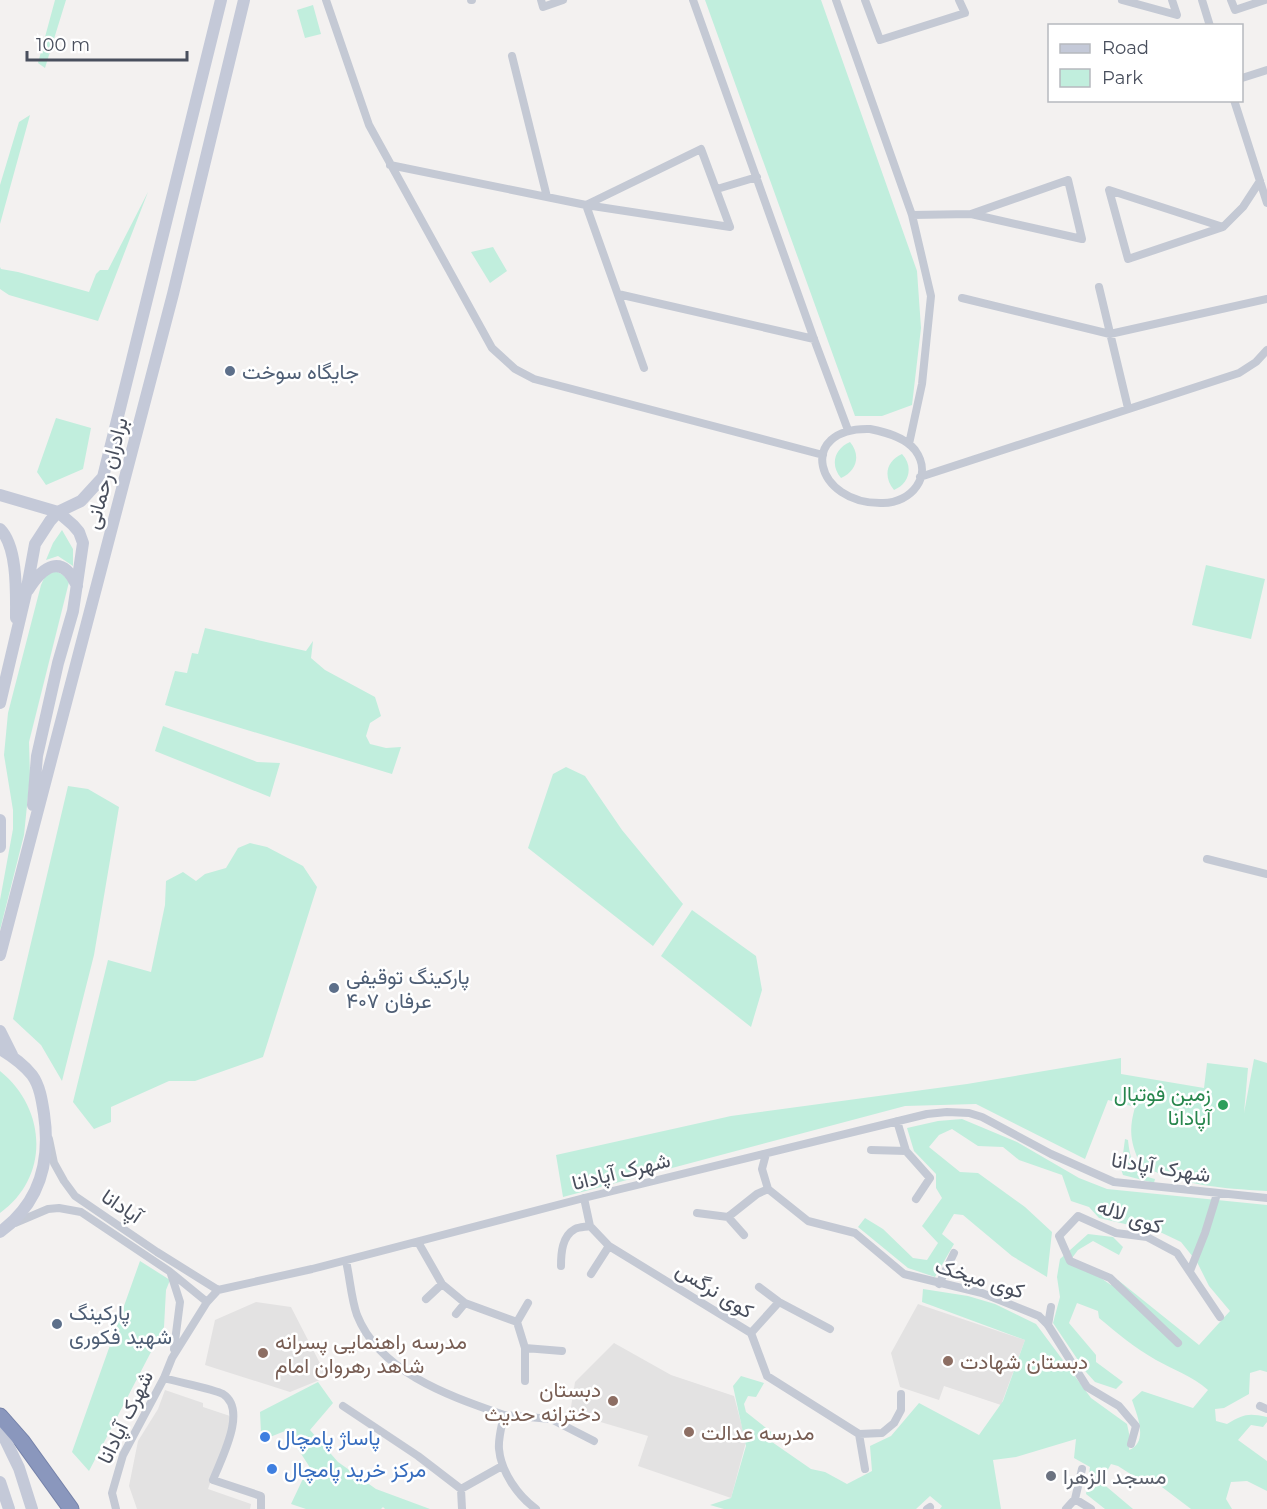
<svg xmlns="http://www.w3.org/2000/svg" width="1267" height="1509" font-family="Montserrat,Vazirmatn,sans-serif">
	<rect width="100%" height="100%" fill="#f3f1f0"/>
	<path fill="#e3e2e2" d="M256,1302L291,1307L327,1377L290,1392L205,1365L215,1320Z
		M918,1304L1025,1340L1001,1405L944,1386L939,1400L900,1387L891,1353Z
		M614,1343L671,1375L734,1396L746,1442L731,1498L638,1466L648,1436L570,1413L575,1382Z
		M165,1390L203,1403V1407L230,1416L232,1422L208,1489L251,1504L250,1509H137L129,1486L138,1441L158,1409Z"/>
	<path fill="#c1eedd" d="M55,0H66L45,68L38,63Z
		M705,0H821L917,271L921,328L912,405L882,416H855Z
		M313,5L321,34L305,38L297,10Z
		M30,115L0,224V185L19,122Z
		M148,192L98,321L9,295L0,289V267L1,269L18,272L89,292L96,274L100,270H108Z
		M493,247L507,271L490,283L471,252Z
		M56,418L91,428L83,469L46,485L37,472Z
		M850,442C861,455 857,471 841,478C830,465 834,449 850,442Z
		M902,454C914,467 909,484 894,490C883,477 886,461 902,454Z
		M62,530L73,549V566L58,556L46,560L53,543Z
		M1206,565L1265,579L1251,639L1192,625Z
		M56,571L63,575L69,582L29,742L30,776L24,835L0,930V900L13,829V810L4,755L8,713L41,585L45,576Z
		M205,628L306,651L313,641L311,658L325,670L375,697L381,716L370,723L366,736L370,744L386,748L401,747L392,774L165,705L175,671L187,673L192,653L198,654Z
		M163,726L257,762L280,763L270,797L155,751Z
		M566,767L585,776L622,830L683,904L653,946L528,848L553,774Z
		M68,786L88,789L119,807L94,955L62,1081L41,1045L13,1019Z
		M250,843L267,847L303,866L317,887L263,1057L195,1081H169L111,1107V1122L94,1129L73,1102L108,960L151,972L165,905L166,881L183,872L196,881L205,874L226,868L238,848Z
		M692,910L756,956L762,990L751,1027L661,956Z
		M1121,1058V1074L1204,1088L1207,1063L1248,1068L1244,1113L1254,1059L1267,1063V1191C1218,1188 1187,1186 1141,1166C1131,1144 1128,1132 1135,1107L1108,1100L1085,1159L976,1104L905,1106L563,1197L556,1155L731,1116L967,1084Z
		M0,1071C47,1109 50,1177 0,1213Z
		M962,1119L1017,1142L1079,1178L1107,1189L1267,1205V1372L1260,1370L1250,1373L1249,1394L1224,1408L1215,1409L1216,1421L1227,1424C1244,1414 1248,1413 1267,1417V1422L1263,1427L1251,1425L1238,1440L1267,1461V1491L1247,1481L1231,1482L1226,1499L1232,1509H1191L1150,1478L1143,1482L1118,1466L1111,1464L1101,1482L1133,1509H1105L1086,1494L1090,1467L1074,1458L1076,1439L1016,1457L993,1460L1001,1509H940L942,1506L930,1496L916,1509H724L710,1505L731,1498L746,1446L733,1386L741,1376L764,1383L756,1397L748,1396L744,1404L746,1412L775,1435L772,1442L811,1469L825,1472L847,1484L872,1471L870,1446L891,1436L919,1403L979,1435L1003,1401L1025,1340L922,1302L923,1289L968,1296L995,1304L1036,1324L1091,1398L1127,1424L1130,1438L1129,1450C1149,1442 1137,1415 1132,1400L1142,1391L1193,1408L1208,1390C1192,1376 1174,1370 1156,1360C1135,1348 1117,1333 1099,1318L1098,1311L1077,1303L1069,1323L1096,1355V1362L1123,1382L1116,1389L1095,1382L1086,1372L1053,1323L1060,1297L1057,1277L1060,1259L1088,1234L1113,1237L1123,1247L1119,1255L1093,1241L1078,1250L1072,1258L1111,1285L1118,1280L1199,1345L1230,1311L1209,1286L1197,1262L1181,1242L1160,1232L1099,1218L1089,1207L1071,1201L1062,1175L1019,1160L1003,1147L978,1146L952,1129L939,1135L929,1147L960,1172L978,1173L1025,1207L1052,1232L1047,1277L1012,1256L963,1215L954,1214L942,1234L954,1244L935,1277L908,1268L858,1227L865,1218L883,1229L913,1258L927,1260L938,1243L922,1226L942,1198L936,1188V1174L914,1151L907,1128L938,1121Z
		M1125,1139L1128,1140C1130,1159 1134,1175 1155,1179L1154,1183L1123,1175L1121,1169Z
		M140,1261L170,1280L166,1290L164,1327L89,1471L72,1452Z
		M318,1382L333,1403L310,1430L338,1462L376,1489L430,1509H385L383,1507L381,1509H306L291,1504L309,1466L298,1449L290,1429L270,1437L261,1433L260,1412Z"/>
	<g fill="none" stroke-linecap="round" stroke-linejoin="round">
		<defs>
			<path id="highway" d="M0,1416L22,1441L71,1509"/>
		</defs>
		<use href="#highway" stroke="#7582a9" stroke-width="17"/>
		<path stroke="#c4c9d4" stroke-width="8" d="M326,0L369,125L492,348L515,369L534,379L823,455
			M471,0H472
			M541,0L543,7L563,0
			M693,0L814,339L848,430
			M836,0L912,215L931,296L922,384L909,444
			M865,0L880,40L965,13L959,0
			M1122,0L1177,15L1172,0
			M1202,0L1210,26
			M1231,0L1235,10L1265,0
			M512,56L547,197
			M1242,78L1267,70
			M1234,100L1267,203
			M701,149L730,227L586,205Z
			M390,165L586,205L644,368
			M717,189L757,177
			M912,215L971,214L1082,239L1068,180L971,214
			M1223,227L1109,190L1128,259L1223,227L1243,207L1260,181
			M1099,287L1128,408
			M618,294L814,339
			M962,298L1110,334L1267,299
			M870,429C885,432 905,437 915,450C934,476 911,503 883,503C814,505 796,427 870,429Z
			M920,477L1239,373L1256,362L1267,350
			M1207,859L1267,874
			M897,1121L906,1151L930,1178L916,1199
			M49,1139L54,1163L64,1181L75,1196L157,1252L218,1290
			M871,1150L906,1151
			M766,1154L762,1169L768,1189
			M584,1198L590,1226L609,1246L751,1333L767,1376L859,1434L882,1433L894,1423L901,1410V1394
			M697,1213L728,1217L744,1235
			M728,1217L757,1194L768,1189L808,1221L855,1233L904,1274L982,1293L1039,1316L1048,1325L1087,1387L1119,1406L1136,1426L1131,1444
			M15,1223L48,1209L59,1208L81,1212L169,1271L207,1302
			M418,1242L442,1284L465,1303L517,1322L525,1348
			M346,1261C350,1278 351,1298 357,1315C380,1373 450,1396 504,1415C502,1425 498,1438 499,1449C501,1472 518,1496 536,1509
			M561,1266C561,1253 562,1236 575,1229C579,1227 586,1227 590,1226
			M1190,1271L1205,1233L1217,1194
			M171,1274L180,1302L174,1349
			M591,1274L609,1246
			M939,1284L954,1253
			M759,1287L779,1302L830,1329
			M426,1299L442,1284
			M456,1314L465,1303
			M517,1322L528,1303
			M1048,1325L1051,1307
			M751,1333L779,1302
			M1178,1343L1110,1278L1070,1261L1059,1236L1078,1216L1116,1233L1147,1237L1177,1253L1220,1317
			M164,1378C177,1382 214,1389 223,1394C248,1410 221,1459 213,1480L261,1496V1509
			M525,1381V1348L562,1351
			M343,1406L418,1456L461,1489L462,1509
			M1260,1406L1267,1409
			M504,1415L551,1419L594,1441
			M859,1434L865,1469
			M461,1489L502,1466
			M1075,1499L1091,1509
			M116,1509L112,1493L123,1455L164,1378L172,1358L207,1302L218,1290L312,1269L584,1198L927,1114L947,1112L969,1113L982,1117L1051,1154L1114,1182L1267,1198
			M927,1509L930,1507
			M1066,1509L1075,1499L1082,1469"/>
		<path stroke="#c4c9d8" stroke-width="12" d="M0,495L58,512L73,525L79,532L83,543L73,611L58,663L37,756L33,805
			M0,529C18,547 16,594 16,618
			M28,590C43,566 62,553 77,586
			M0,703L26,593L35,544L50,521L58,512L81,501L103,477L221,0
			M0,820V847
			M0,955L173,294L244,0
			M0,1031L12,1055
			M0,1049C12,1056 23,1064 32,1075C40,1086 42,1101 44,1114C51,1162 40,1203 0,1232
			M0,1429L19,1468L32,1509
			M0,1482L9,1509"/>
		<use href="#highway" stroke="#8a97bd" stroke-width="15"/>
	</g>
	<g fill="#5c6f8a" stroke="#fff" stroke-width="2">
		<circle cx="230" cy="371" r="6"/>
		<circle cx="334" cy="988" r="6"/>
		<circle cx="57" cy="1324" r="6"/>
	</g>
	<circle fill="#2e9e5b" stroke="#fff" stroke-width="2" cx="1223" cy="1105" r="6"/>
	<g fill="#8d6e63" stroke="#fff" stroke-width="2">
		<circle cx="263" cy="1353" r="6"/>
		<circle cx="948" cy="1361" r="6"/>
		<circle cx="613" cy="1401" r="6"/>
		<circle cx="689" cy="1432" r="6"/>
	</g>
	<g fill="#3f7fe0" stroke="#fff" stroke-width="2">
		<circle cx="265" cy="1437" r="6"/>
		<circle cx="272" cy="1469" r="6"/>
	</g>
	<circle fill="#6b7280" stroke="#fff" stroke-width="2" cx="1051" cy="1476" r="6"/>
	<g text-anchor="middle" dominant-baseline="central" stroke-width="5" stroke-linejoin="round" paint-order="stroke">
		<g font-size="21" fill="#4e5e75" stroke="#fff" text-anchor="start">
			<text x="242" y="371">جایگاه سوخت</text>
			<text x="346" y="976">پارکینگ توقیفی<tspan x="346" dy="24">عرفان ۴۰۷</tspan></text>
			<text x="69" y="1312">پارکینگ<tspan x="69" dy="24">شهید فکوری</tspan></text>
		</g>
		<g font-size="21" fill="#494f5d" stroke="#fff">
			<text transform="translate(106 473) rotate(-75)">برادران رحمانی</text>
			<text transform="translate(1161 1167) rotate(9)">شهرک آپادانا</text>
			<text transform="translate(621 1171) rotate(-14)">شهرک آپادانا</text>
			<text transform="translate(122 1206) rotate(34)">آپادانا</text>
			<text transform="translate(1130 1216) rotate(19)">کوی لاله</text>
			<text transform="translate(980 1278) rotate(17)">کوی میخک</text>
			<text transform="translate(715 1290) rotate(32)">کوی نرگس</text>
			<text transform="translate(125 1417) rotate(-64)">شهرک آپادانا</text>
		</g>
		<g font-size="21" fill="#27864d" stroke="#fff" text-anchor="end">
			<text x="1211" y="1093">زمین فوتبال<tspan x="1211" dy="24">آپادانا</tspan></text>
		</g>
		<g font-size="21" fill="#785e54" stroke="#fff" text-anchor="start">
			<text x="275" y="1341">مدرسه راهنمایی پسرانه<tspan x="275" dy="24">شاهد رهروان امام</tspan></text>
			<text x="960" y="1361">دبستان شهادت</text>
			<text x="601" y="1389" text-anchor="end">دبستان<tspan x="601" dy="24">دخترانه حدیث</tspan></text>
			<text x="701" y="1432">مدرسه عدالت</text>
		</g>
		<g font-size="21" fill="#366cbe" stroke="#fff" text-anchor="start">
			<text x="277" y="1437">پاساژ پامچال</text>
			<text x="284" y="1469">مرکز خرید پامچال</text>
		</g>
		<g font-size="21" fill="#5b616d" stroke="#fff" text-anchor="start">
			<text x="1063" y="1476">مسجد الزهرا</text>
		</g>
	</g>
	<rect x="1048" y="24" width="195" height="78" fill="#ffffff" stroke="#b6b9be" stroke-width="1.5"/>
	<rect x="1060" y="44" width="30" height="9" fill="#c4c9d8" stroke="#b6b9be" stroke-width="1.5"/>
	<text x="1102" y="54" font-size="18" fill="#494f5d">Road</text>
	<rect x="1060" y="69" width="30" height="18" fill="#c1eedd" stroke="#b6b9be" stroke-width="1.5"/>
	<text x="1102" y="84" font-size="18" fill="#494f5d">Park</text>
	<path d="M27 51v9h160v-9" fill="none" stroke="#494f5d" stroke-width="3"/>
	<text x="36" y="51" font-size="18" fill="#494f5d" stroke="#ffffff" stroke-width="4.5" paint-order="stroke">100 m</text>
</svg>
